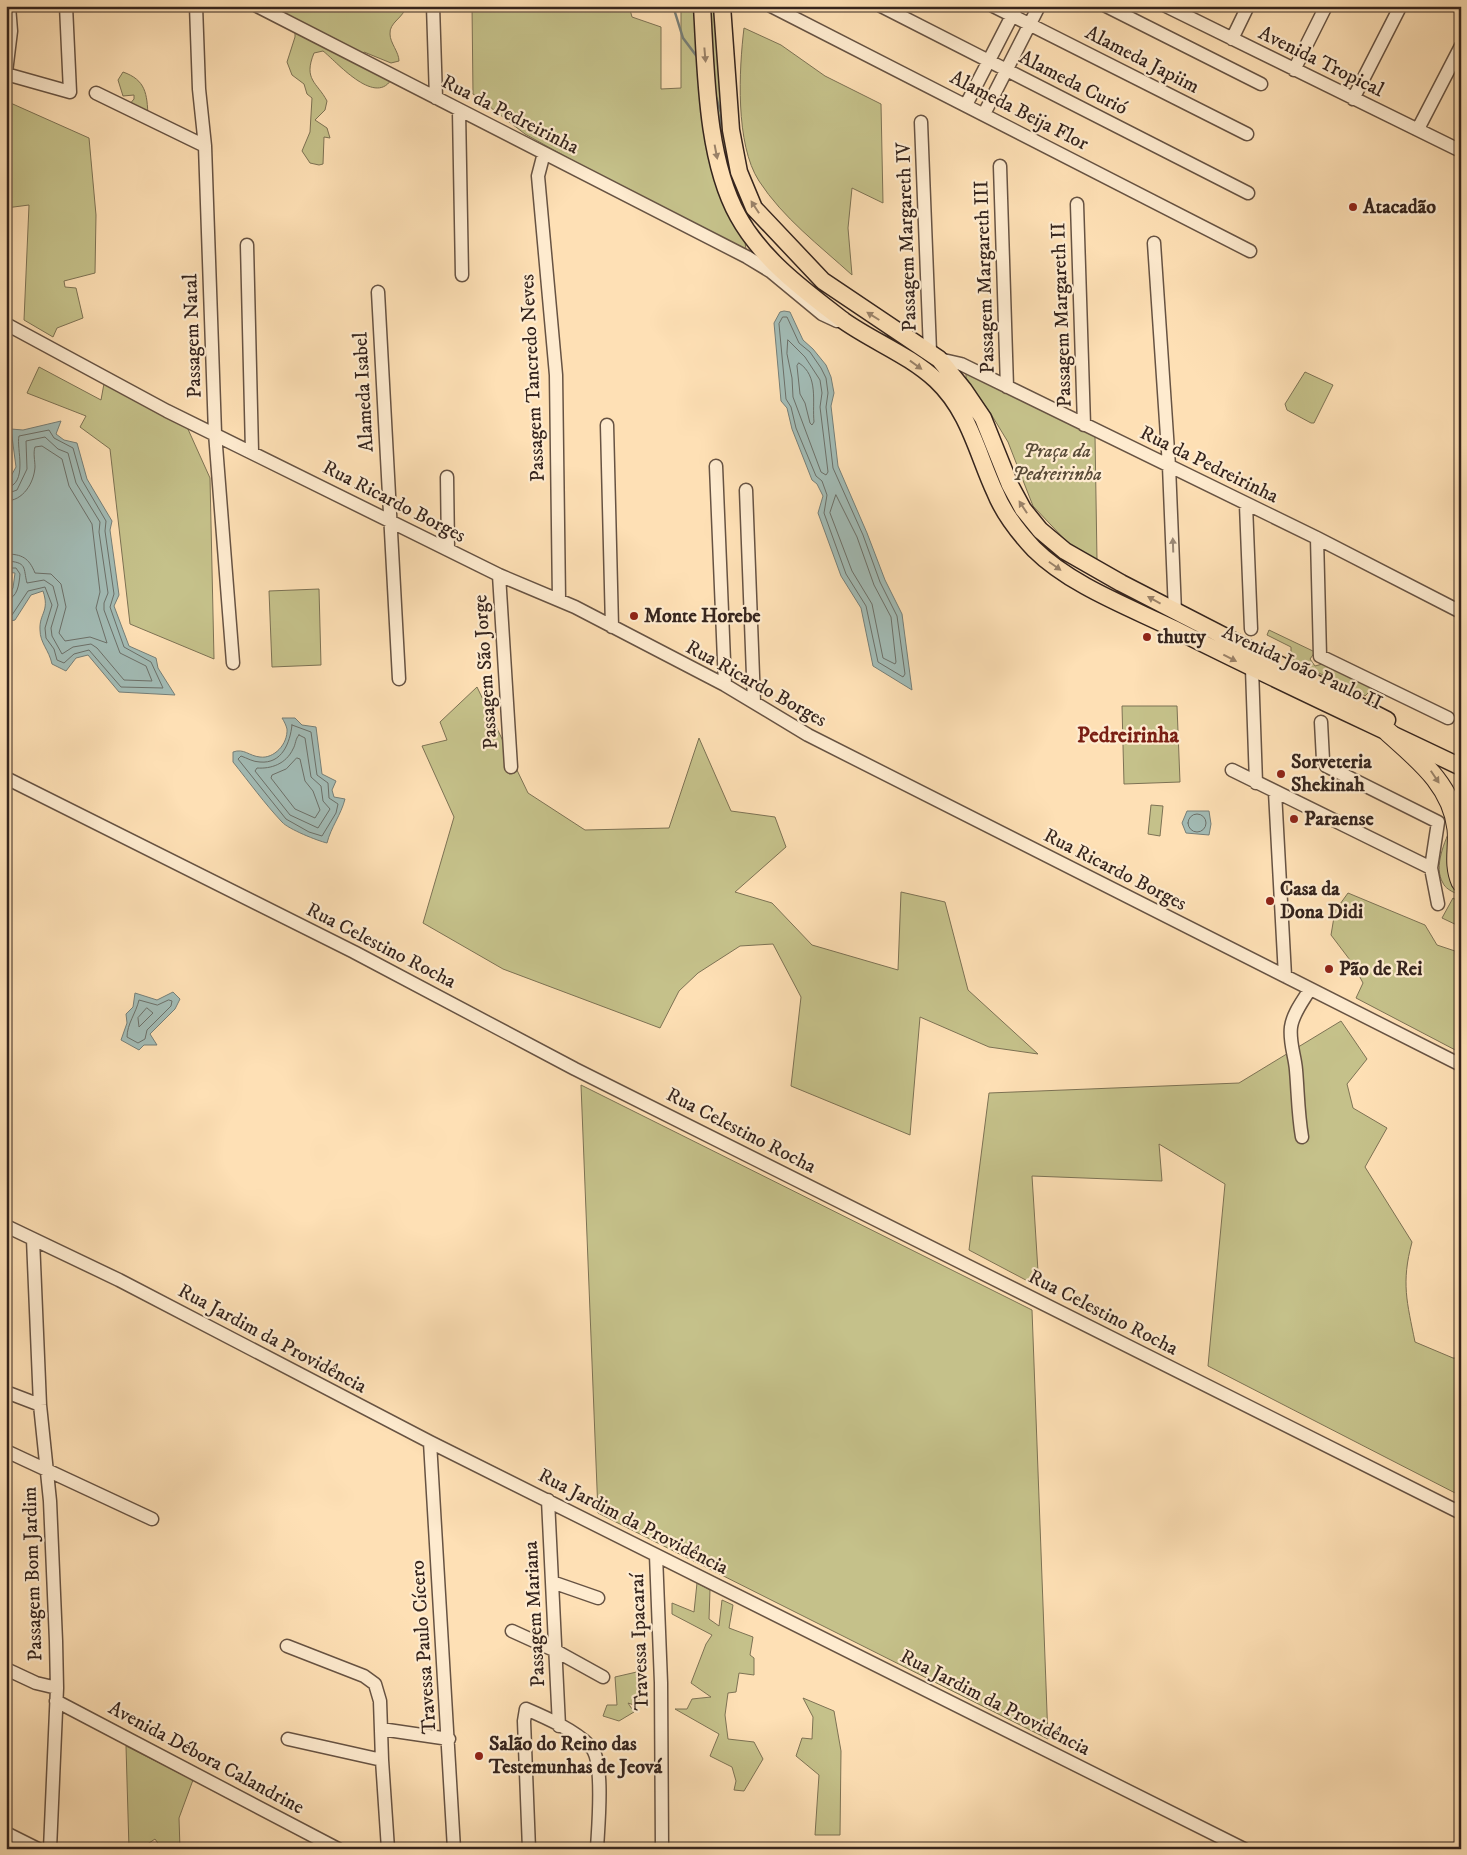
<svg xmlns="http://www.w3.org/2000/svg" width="1467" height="1855" font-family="'IM FELL DW Pica',serif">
	<rect width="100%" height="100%" fill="#fee0b5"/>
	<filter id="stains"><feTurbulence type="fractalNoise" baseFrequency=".004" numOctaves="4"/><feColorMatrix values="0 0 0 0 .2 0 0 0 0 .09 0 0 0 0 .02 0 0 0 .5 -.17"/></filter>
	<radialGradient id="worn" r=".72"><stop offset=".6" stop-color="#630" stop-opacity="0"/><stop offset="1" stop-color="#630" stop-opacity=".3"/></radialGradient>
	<path fill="#c5c18a" stroke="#7d7254" d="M279,6H406C404,18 389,22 390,34C390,43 399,52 399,61L391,63L364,52L361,55L391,80C374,106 336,61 323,51L314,53C303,80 317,82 327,101L325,110L315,120L327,128L330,138L324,137L323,164L319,165L310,163L302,151L310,132L312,98L307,94L304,84L292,75L287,62L295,37V22Z
		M472,6H629L632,17L661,27V89L681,88V6H713L747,257L525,134L473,94Z
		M744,28L781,45L825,76L881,104L883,203L852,188L848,228L852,275C819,245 783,218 759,181C735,144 739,69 744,28Z
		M123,72C146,80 147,94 148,116L128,106L134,99V95L123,96L118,80Z
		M6,101L89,138L96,215L95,273L64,281L65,287L76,288L83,318L57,328L53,337L24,320L29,205L6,208Z
		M39,367L101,400L105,378L187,427L210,478L214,659L130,624L110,449L80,427L86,416L27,393Z
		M966,372L1095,435L1097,560L1068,543L1033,506L1008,442L991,414L966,378Z
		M1305,372L1333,385L1314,423H1311L1287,410L1285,404Z
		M319,589L321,665L272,667L269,591Z
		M1269,630L1315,652L1310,659L1315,666L1326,663L1373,688L1365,696L1291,659V647L1267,635Z
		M477,687L528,793L585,830L669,828L699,738L731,811L775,817L786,847L735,892L772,903L812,945L898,970L901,892L945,902L968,990L1038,1054L989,1047L920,1017L910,1135L791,1086L801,997L773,944L740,946L698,973L679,991L660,1028L503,969L423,923L454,817L422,746L447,740L440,722Z
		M1122,706H1177L1180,782L1124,784Z
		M1151,805L1163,806L1160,836L1148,834Z
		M1452,825L1457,887L1455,893C1451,891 1445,888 1443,883C1433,867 1445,841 1452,825Z
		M1348,893L1425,925L1437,945L1455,951L1457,972L1461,975V1053L1356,998L1363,983L1353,964L1331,935L1335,911Z
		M1453,898L1461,903V927L1442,918Z
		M1341,1021L1367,1059L1347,1084L1353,1108L1387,1128L1365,1167L1412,1242C1401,1283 1407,1302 1415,1342L1453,1358H1461V1496L1208,1366L1225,1184L1159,1144L1162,1181L1032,1176L1039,1287L969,1250L989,1093L1239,1083Z
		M581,1085L1032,1310L1048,1739L598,1513Z
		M697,1583L710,1590L709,1619L719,1626L722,1600L733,1605L729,1628L753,1637L750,1655L754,1658V1675L739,1673L736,1692L728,1693L725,1715L728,1739L754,1742L763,1759L744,1791L734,1790L736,1781L732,1767L710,1756L719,1734L675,1709H687L692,1699L711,1697L691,1683L706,1644L712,1635L672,1614V1603L694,1612Z
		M641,1671L644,1686L637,1706L628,1703L634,1712L619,1721L603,1716L607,1705H617L615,1677Z
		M803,1698L834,1711L841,1751L840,1835H815L819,1775L796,1756L802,1738L812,1739L813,1717Z
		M126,1746L193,1780L179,1818L180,1849H162L155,1839L140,1849H129Z"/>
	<path fill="#a2bbb5" stroke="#767f78" d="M784,311L790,312L803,340L813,349L826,365L831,377L834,393L831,406L838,466L867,533L885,580L902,614L912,690L873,666L861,608L841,576L818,513L823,496L817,484L812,480L792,429L787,408L781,401L774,323L780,312Z
		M61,421L56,434L64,440L77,443L87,479L112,521L110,530L119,595L114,606L129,646L156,658L158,668L175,695L119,692L88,655L76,658L66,671L52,664C49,650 40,643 40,630C39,613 50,612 43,591L31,595L15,620L6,622V598L13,588L15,573L6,572V485L16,467L11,429L23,430Z
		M282,718H295L302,725L316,727L322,774L336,781L332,790L334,797L345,799C341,815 331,827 327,843C318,841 288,829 282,822C265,804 249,782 233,762V752C244,748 249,756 260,757C274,759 288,744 287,729C286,725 284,721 282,718Z
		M1187,811H1209L1211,824L1209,835L1186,833L1182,823Z
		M173,992L180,999L175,1009L150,1034L157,1045H144L139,1050L121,1040L127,1023L126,1014L133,1007L135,993L157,1000Z"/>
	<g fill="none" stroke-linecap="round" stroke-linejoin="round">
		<path stroke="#6c7069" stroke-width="1" d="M783,317H787L799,343L810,352L821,368L826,378L828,393L826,407L833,468L863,535L880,582L897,616L905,674L903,677L878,662L866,606L846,574L824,513L827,495L822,481L816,476L796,428L791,407L786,399L779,324Z
			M788,340L805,357L820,380L822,393L820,407L828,472L826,475L821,472L793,397L792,378L787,354Z
			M799,363C819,376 812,402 814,422L812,425L810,423L805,403L800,394L797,366Z
			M6,488C29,484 16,448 19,436L49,430L54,438L73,448L82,480L106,521L105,531L114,594L110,607L124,647L151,662L163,688L121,687L89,650L74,654L64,663L57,660L54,649L46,638L45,628L52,605L45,587L28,591L12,615L6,617
			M6,494L17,490L27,469L26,441L45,437L58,449L68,453L76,483L100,522L99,532L108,593L104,603V610L120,653L146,666L152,681L124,680L97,648L91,644L73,647L62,654L52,636L51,628L58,605L53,586L44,580L27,583C23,568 28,562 6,561
			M836,495L857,537L874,585L891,617L896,662L895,664L883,658L872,604L852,571L830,513Z
			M6,501C23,501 34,483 35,467C35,461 33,453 35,447L42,446L62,459L69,486L92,524L100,592L96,608L107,643L90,637L65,641L59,633L66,607L61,584L51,574L35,573C29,558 22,554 6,554
			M6,568H16L20,574C19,584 18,598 6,600
			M292,725L311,732L317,775L328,783L329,798L338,804L336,813L322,836L309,832L286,819L238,759L241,756C247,758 253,762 260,762C282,764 290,743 292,725Z
			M299,735L305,738L311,777L321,786L323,801L330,809L318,828L290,815L255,771L257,768C271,769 286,764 293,749C296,744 295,739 299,735Z
			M297,758L300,759L305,781L313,791L320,810L315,818L295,809L271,778L272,775L286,769Z
			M1188 823a9 9 0 1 1 18 0a9 9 0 1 1-18 0Z
			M169,1000L172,1001L171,1006L147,1030L145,1039L138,1043L127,1037C127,1024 136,1013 139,1000L157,1005Z
			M147,1008L153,1013L139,1027L138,1018Z"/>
		<path stroke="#767f78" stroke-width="2.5" d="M673,6L683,38L698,58
			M716,97L721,113L720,133"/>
		<defs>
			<path id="minor" d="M196,6L199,89L205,146L215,433L233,663
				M257,6L747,257L770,271L822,314L837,321
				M433,6L436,98
				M771,6L1250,251
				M881,6L1248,193
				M993,6L1247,134
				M1106,6L1261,84
				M1166,6L1461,151
				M1232,39L1248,6
				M1294,70L1326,6
				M6,72L11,31L9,6
				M6,74L70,92L66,6
				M96,93L205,146
				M1353,99L1399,9
				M966,105L1017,6
				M459,111L462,275
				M984,114L1039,6
				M921,122L930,351
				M1418,129L1461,46
				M544,153L538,176L556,375L559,600
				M1000,166L1007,387
				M1077,204L1084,425
				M1154,243L1169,466L1175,612
				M247,245L252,451
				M378,292L399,679
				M6,324L167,411L499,575L575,607L725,685L808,735L1461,1065
				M939,359L961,364L1317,538L1461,612
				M607,425L612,627
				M716,466L725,685
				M447,477L448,549
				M746,490L754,702
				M1246,505L1251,629
				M1317,538L1320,656L1448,718
				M499,575L511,767
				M1252,669L1256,783
				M1321,722L1323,760L1326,766L1438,822L1431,868L1438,904
				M1232,770L1431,868
				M6,778L354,952L575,1069L1461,1513
				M1275,792L1285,976
				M1302,1137C1298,1114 1298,1093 1296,1070C1295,1056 1289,1042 1291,1027C1293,1013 1303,1001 1310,989
				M6,1226L119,1280L430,1442L1244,1849
				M33,1239L40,1405L50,1501L56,1641L57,1688L50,1849
				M6,1392L40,1405
				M430,1442L454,1849
				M6,1451L152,1519
				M548,1500L559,1726
				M656,1555L661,1683L662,1849
				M552,1582L598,1598
				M512,1631L556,1651L603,1677
				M287,1646L364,1676L375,1684L380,1701L382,1760L388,1849
				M6,1669L36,1683L57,1688
				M56,1701L338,1849
				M381,1729L449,1739
				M288,1739L382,1760
				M6,1833L38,1849
				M529,1849L524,1721L526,1709C547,1718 574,1730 590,1746C605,1759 598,1827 597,1849"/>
			<path id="major" d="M702,6C706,71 706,158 738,216C762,260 805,291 844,321C874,342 909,355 936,380C969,411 977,453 995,492C1003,512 1019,533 1034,549C1070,585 1129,607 1174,629C1269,677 1365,721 1461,767
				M722,6L731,130L739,172L754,208L823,281L939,359L964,390L983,418L1010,485L1023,509L1040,530L1065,551L1121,583L1387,720"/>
			<path id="highway" d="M1388,732C1418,759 1452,785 1457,829C1459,847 1453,864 1461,882"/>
		</defs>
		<use href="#minor" stroke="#675343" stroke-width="15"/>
		<use href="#major" stroke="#35241d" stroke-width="19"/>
		<use href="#highway" stroke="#35241d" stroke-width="21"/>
		<use href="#minor" stroke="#feebcf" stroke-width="12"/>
		<use href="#major" stroke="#fee0b5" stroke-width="16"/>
		<use href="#highway" stroke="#fee0b5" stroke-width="19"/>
	</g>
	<defs><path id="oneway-solid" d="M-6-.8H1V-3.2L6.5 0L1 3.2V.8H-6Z" transform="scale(1.25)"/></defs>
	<g fill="#9a8269">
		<use href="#oneway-solid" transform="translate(705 55) rotate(85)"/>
		<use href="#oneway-solid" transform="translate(716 152) rotate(79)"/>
		<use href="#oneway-solid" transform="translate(755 207) rotate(-123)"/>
		<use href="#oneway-solid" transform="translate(873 316) rotate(-148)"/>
		<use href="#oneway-solid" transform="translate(916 365) rotate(36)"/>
		<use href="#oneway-solid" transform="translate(1023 507) rotate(-123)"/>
		<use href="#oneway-solid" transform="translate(1055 566) rotate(35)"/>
		<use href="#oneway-solid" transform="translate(1154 600) rotate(-151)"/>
		<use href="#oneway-solid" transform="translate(1230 658) rotate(27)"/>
		<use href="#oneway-solid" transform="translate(1435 777) rotate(56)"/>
	</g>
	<use fill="#9a8876" href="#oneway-solid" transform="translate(1173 545) rotate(-92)"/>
	<g fill="#8f2418" stroke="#feebcf" stroke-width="2">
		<circle cx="1353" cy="207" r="5"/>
		<circle cx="634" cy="616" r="5"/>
		<circle cx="1147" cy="637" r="5"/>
		<circle cx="1281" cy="774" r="5"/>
		<circle cx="1294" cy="819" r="5"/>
		<circle cx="1270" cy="901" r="5"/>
		<circle cx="1329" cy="969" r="5"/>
		<circle cx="479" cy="1756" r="5"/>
	</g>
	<g text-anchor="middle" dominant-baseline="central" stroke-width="4.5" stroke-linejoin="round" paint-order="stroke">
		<g font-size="20" fill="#35241d" stroke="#feebcf">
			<text transform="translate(1142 60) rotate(27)">Alameda Japiim</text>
			<text transform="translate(1321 62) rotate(26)">Avenida Tropical</text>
			<text transform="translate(1073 83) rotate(27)">Alameda Curió</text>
			<text transform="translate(1019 111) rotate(27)">Alameda Beija Flor</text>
			<text transform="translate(510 115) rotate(27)">Rua da Pedreirinha</text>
			<text transform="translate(907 237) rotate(-92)">Passagem Margareth IV</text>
			<text transform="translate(985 277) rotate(-92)">Passagem Margareth III</text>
			<text transform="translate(1062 315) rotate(-92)">Passagem Margareth II</text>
			<text transform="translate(193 336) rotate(-92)">Passagem Natal</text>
			<text transform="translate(533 378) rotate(-93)">Passagem Tancredo Neves</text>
			<text transform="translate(364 392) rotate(-93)">Alameda Isabel</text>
			<text transform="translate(1209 465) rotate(26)">Rua da Pedreirinha</text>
			<text transform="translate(394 502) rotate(27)">Rua Ricardo Borges</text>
			<text transform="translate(1302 668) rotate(25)">Avenida João Paulo II</text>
			<text transform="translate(486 672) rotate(-94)">Passagem São Jorge</text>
			<text transform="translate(756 684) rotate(29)">Rua Ricardo Borges</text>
			<text transform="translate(1115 870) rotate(27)">Rua Ricardo Borges</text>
			<text transform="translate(381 946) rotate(27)">Rua Celestino Rocha</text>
			<text transform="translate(741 1131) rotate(27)">Rua Celestino Rocha</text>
			<text transform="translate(1103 1313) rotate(27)">Rua Celestino Rocha</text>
			<text transform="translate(272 1339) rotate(28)">Rua Jardim da Providência</text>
			<text transform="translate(633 1522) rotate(27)">Rua Jardim da Providência</text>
			<text transform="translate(33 1574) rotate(-92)">Passagem Bom Jardim</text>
			<text transform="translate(535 1614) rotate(-93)">Passagem Mariana</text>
			<text transform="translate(640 1642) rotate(-92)">Travessa Ipacaraí</text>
			<text transform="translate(424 1647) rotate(-94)">Travessa Paulo Cícero</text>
			<text transform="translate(995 1703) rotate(27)">Rua Jardim da Providência</text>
			<text transform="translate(206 1758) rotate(28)">Avenida Débora Calandrine</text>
		</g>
		<g font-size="20" font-weight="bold" fill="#35241d" stroke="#feebcf" text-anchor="start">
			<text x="1363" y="207">Atacadão</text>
			<text x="644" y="616">Monte Horebe</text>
			<text x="1157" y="637">thutty</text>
			<text x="1291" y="762">Sorveteria<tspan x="1291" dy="23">Shekinah</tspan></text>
			<text x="1304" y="819">Paraense</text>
			<text x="1280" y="889">Casa da<tspan x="1280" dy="23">Dona Didi</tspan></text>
			<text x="1339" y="969">Pão de Rei</text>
			<text x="489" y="1744">Salão do Reino das<tspan x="489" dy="23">Testemunhas de Jeová</tspan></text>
		</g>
		<g font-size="20" font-style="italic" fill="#594b38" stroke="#feebcf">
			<text x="1057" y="451">Praça da<tspan x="1057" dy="23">Pedreirinha</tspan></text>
		</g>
		<g font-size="22" font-weight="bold" fill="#7a1f14" stroke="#feebcf">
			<text x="1128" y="735">Pedreirinha</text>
		</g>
	</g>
	<rect width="1467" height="1855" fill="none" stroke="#fee0b5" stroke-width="25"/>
	<rect x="8" y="8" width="1452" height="1840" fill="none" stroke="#35241d" stroke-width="2.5"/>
	<rect x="12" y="12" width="1442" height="1830" fill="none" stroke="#35241d"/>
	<rect width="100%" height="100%" filter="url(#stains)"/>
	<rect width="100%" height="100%" fill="url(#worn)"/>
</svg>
